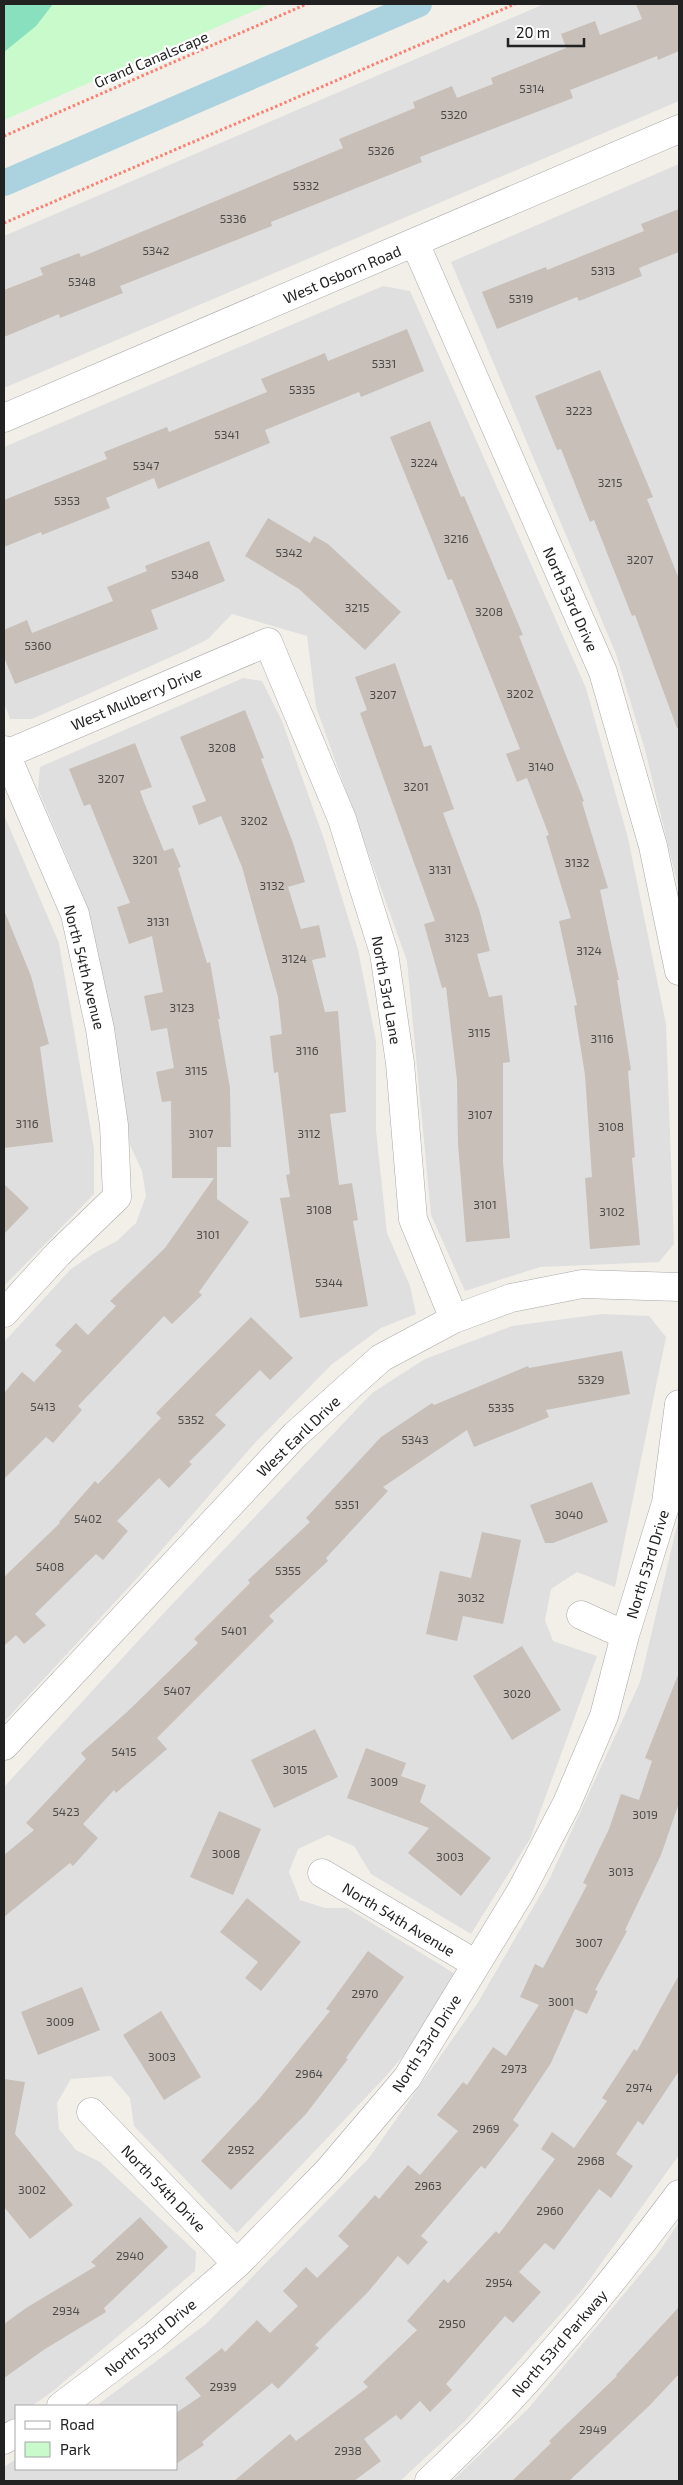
<svg xmlns="http://www.w3.org/2000/svg" width="683" height="2485" font-family="'Exo 2',sans-serif">
	<rect width="100%" height="100%" fill="#f2efe9"/>
	<path fill="#e0dfdf" d="M544,4H679V101L4,388V236Z
		M679,164V890L645,750L616,654L451,262Z
		M383,286L410,291L586,688L628,838L666,1024L674,1244L659,1262L540,1267L465,1291L431,1215L407,961L316,707L307,636L232,614L208,639L182,652L32,719H10L4,703V447Z
		M243,678L262,681L282,721L324,839L358,950L376,1041V1130L387,1233L410,1286L416,1314L381,1328L331,1365L253,1445L139,1576L4,1722V1342L71,1269L96,1252L117,1241L136,1223L146,1196L142,1171L130,1145L85,900L38,789L40,767Z
		M4,815L59,943L94,1149V1194L4,1286Z
		M602,1314L649,1316L666,1337L615,1587L577,1572L551,1589L545,1620L553,1641L597,1656L530,1839L471,1934L371,1874L354,1846L328,1835L298,1849L289,1872L300,1900L325,1908H347L467,1981L387,2075L237,2233L134,2126L130,2098L111,2076L71,2079L57,2103L59,2129L76,2150L100,2162L196,2252L195,2271L53,2391L32,2406H16V2417L4,2426V1787L161,1616L372,1393L425,1359L512,1326Z
		M679,1517V2155L582,2290L465,2421L400,2481H4V2467L16,2459V2469H176V2406H96L206,2324L369,2158L477,2004L549,1880L640,1682Z
		M679,2222V2481H452L528,2409L659,2252Z"/>
	<path fill="#c8facc" d="M4,4H270L4,120Z"/>
	<path fill="#88e0be" d="M4,4H53L36,26L4,52Z"/>
	<g fill="none" stroke-linecap="round" stroke-linejoin="round">
		<path stroke="#aad3df" stroke-width="26" d="M4,183L419,4"/>
	</g>
	<path fill="#c7bfb8" d="M636,4H679V51L658,60L657,56L570,90L573,98L420,157L422,162L271,222L272,226L120,286L123,293L60,318L59,314L4,337V290L43,275L40,268L79,253L81,257L343,148L339,139L415,108L413,102L452,86L457,98L493,84L491,78L566,48L561,34L595,21L600,35L642,19Z
		M679,209V252L639,268L642,276L579,301L577,297L497,329L482,292L546,267L547,270L644,231L641,224Z
		M407,329L424,371L361,397L359,392L265,430L270,443L158,489L154,478L106,498L110,508L42,535L41,532L4,547V500L107,459L104,452L167,427L169,432L267,392L261,379L325,353L328,361Z
		M600,370L653,497L647,499L679,579V728H677L635,615L632,616L594,520L590,522L561,449L557,450L535,396Z
		M430,421L461,497L464,496L523,635L519,636L584,801L582,802L608,888L600,890L619,980H617L631,1070L628,1071L635,1157L632,1158L640,1245L590,1249L585,1178L592,1177L585,1075L574,1006L577,1005L559,921L571,918L546,836L549,835L527,778L517,782L506,754L520,749L452,579L448,580L390,437Z
		M268,518L310,543L314,536L328,544L401,612L365,650L299,589L245,556Z
		M209,541L225,581L151,610L158,629L15,684L4,657V630L27,620L32,633L113,601L107,587L147,571L145,566Z
		M395,663L424,747L431,745L454,809L443,813L479,909L490,951L477,954L489,997L502,995L510,1062L503,1063V1163L510,1238L466,1242L458,1144L457,1080L446,987L442,988L424,924L435,921L360,713L367,710L355,677Z
		M245,710L264,758L261,759L293,843L305,882L288,887L301,929L319,925L326,957L312,960L325,1012L338,1011L346,1112L330,1114L339,1185L352,1183L358,1220L353,1221L368,1306L300,1318L280,1198L290,1197L286,1175L290,1174L278,1072L274,1073L270,1036L282,1034L278,997L242,867L221,816L199,825L192,806L206,801L180,737Z
		M135,743L152,787L140,791L144,802L164,851L173,848L181,867L178,868L207,963L210,962L220,1019H218L230,1088L231,1147H217V1199L249,1222L199,1292L202,1295L172,1324L164,1316L78,1406L82,1410L53,1443L46,1437L4,1479V1393L22,1372L34,1382L62,1351L55,1345L76,1323L88,1335L116,1306L110,1301L165,1248L214,1178H172L171,1101L162,1102L156,1072L174,1068L167,1028L151,1031L144,996L163,992L152,936L129,944L117,907L130,903L90,804L84,806L69,769Z
		M4,910L31,976L49,1044L40,1047L53,1142L4,1148Z
		M4,1184L29,1208L4,1234Z
		M251,1317L293,1358L270,1380L260,1370L215,1415L226,1425L189,1462L192,1464L169,1488L159,1478L117,1521L128,1531L103,1560L96,1554L35,1614L46,1625L24,1644L16,1635L4,1646V1577L60,1523L59,1522L95,1481L98,1484L161,1418L156,1413Z
		M622,1351L630,1394L546,1410L549,1417L474,1447L467,1430L383,1487L388,1491L326,1558L328,1561L269,1616L274,1621L157,1738L167,1749L116,1793L114,1790L83,1824L98,1838L73,1866L70,1863L4,1917V1855L34,1830L26,1823L86,1759L81,1753L127,1712L198,1643L194,1639L250,1583L248,1580L310,1522L306,1518L381,1437L432,1403L434,1405L528,1366L529,1368Z
		M592,1482L608,1522L553,1543H545L530,1505Z
		M482,1532L521,1540L503,1624L463,1616L457,1641L426,1634L440,1571L471,1578Z
		M522,1646L561,1710L512,1740L473,1676Z
		M678,1675L679,1803L661,1855L625,1930L627,1931L595,1990L598,1991L587,2014L575,2009L551,2063L513,2120L519,2125L485,2169L481,2166L421,2236L428,2242L408,2265L398,2256L368,2292L315,2345L319,2348L278,2389L272,2383L202,2442L204,2445L176,2464V2413L201,2396L185,2378L222,2348L225,2352L257,2320L270,2333L298,2306L283,2291L306,2267L317,2278L349,2246L338,2236L375,2195L379,2199L408,2165L420,2175L458,2131L437,2115L463,2082L467,2085L493,2047L506,2056L539,2005L520,1997L535,1964L543,1968L587,1885L583,1883L609,1829L621,1794L639,1800L652,1761L645,1758Z
		M315,1729L338,1777L274,1808L251,1760Z
		M366,1748L406,1763L401,1776L426,1785L420,1802L491,1858L461,1896L408,1853L429,1828L347,1798Z
		M219,1811L261,1829L233,1895L190,1877Z
		M247,1898L301,1942L261,1991L245,1978L258,1962L220,1932Z
		M368,1951L404,1977L346,2058L348,2059L306,2114L231,2190L201,2161L260,2098L330,2011L326,2009Z
		M679,1975V2071L643,2125L638,2121L616,2154L633,2166L611,2198L599,2189L554,2250L545,2243L519,2272L541,2292L513,2323L505,2316L446,2384L452,2390L430,2412L420,2401L401,2420L396,2415L364,2439L381,2461L354,2481H234L290,2434L296,2441L368,2387L363,2382L417,2330L407,2321L444,2279L448,2283L496,2231L499,2234L555,2159L541,2149L552,2132L574,2148L607,2101L602,2098L634,2049L637,2051Z
		M82,1987L100,2030L38,2055L21,2012Z
		M161,2011L201,2077L164,2100L123,2035Z
		M4,2079L25,2082L15,2134L73,2205L30,2239L4,2207Z
		M140,2217L168,2247L104,2308L106,2312L45,2349L4,2378V2324L26,2308L96,2266L91,2262Z
		M679,2307V2374L649,2406L569,2481H512L551,2443L549,2441L617,2376L616,2375Z"/>
	<g fill="none" stroke-linecap="round" stroke-linejoin="round">
		<defs>
			<path id="minor" d="M415,243L603,672L653,846L679,971
				M4,418L679,129
				M4,750L75,914L100,1029L114,1125L117,1197L58,1254L4,1313
				M4,755L268,642L342,819L384,953L400,1063L413,1219L454,1319
				M581,1615L625,1635
				M4,1746L295,1435L381,1358L454,1319L511,1298L582,1284L679,1287
				M322,1873L476,1964
				M91,2112L237,2264
				M61,2406L154,2336L237,2264L328,2171L407,2078L521,1891L567,1803L604,1716L625,1635L666,1503L679,1404
				M4,2440L16,2433
				M429,2481C521,2395 603,2296 679,2194"/>
		</defs>
		<use href="#minor" stroke="#a9a9a9" stroke-width="29"/>
		<path stroke="#fa8072" stroke-width="3" stroke-dasharray="2.5 2.5" stroke-linecap="butt" d="M4,136L307,4
			M4,223L515,4"/>
		<use href="#minor" stroke="#fff" stroke-width="28"/>
	</g>
	<g text-anchor="middle" dominant-baseline="central" stroke-width="4.5" stroke-linejoin="round" paint-order="stroke">
		<g font-size="12" fill="#4b4948">
			<text x="532" y="88">5314</text>
			<text x="454" y="114">5320</text>
			<text x="381" y="150">5326</text>
			<text x="306" y="185">5332</text>
			<text x="233" y="218">5336</text>
			<text x="156" y="250">5342</text>
			<text x="603" y="270">5313</text>
			<text x="82" y="281">5348</text>
			<text x="521" y="298">5319</text>
			<text x="384" y="363">5331</text>
			<text x="302" y="389">5335</text>
			<text x="579" y="410">3223</text>
			<text x="227" y="434">5341</text>
			<text x="424" y="462">3224</text>
			<text x="146" y="465">5347</text>
			<text x="610" y="482">3215</text>
			<text x="67" y="500">5353</text>
			<text x="456" y="538">3216</text>
			<text x="289" y="552">5342</text>
			<text x="640" y="559">3207</text>
			<text x="185" y="574">5348</text>
			<text x="357" y="607">3215</text>
			<text x="489" y="611">3208</text>
			<text x="38" y="645">5360</text>
			<text x="520" y="693">3202</text>
			<text x="383" y="694">3207</text>
			<text x="222" y="747">3208</text>
			<text x="541" y="766">3140</text>
			<text x="111" y="778">3207</text>
			<text x="416" y="786">3201</text>
			<text x="254" y="820">3202</text>
			<text x="145" y="859">3201</text>
			<text x="577" y="862">3132</text>
			<text x="440" y="869">3131</text>
			<text x="272" y="885">3132</text>
			<text x="158" y="921">3131</text>
			<text x="457" y="937">3123</text>
			<text x="589" y="950">3124</text>
			<text x="294" y="958">3124</text>
			<text x="182" y="1007">3123</text>
			<text x="479" y="1032">3115</text>
			<text x="602" y="1038">3116</text>
			<text x="307" y="1050">3116</text>
			<text x="196" y="1070">3115</text>
			<text x="480" y="1114">3107</text>
			<text x="27" y="1123">3116</text>
			<text x="611" y="1126">3108</text>
			<text x="201" y="1133">3107</text>
			<text x="309" y="1133">3112</text>
			<text x="485" y="1204">3101</text>
			<text x="319" y="1209">3108</text>
			<text x="612" y="1211">3102</text>
			<text x="208" y="1234">3101</text>
			<text x="329" y="1282">5344</text>
			<text x="591" y="1379">5329</text>
			<text x="43" y="1406">5413</text>
			<text x="501" y="1407">5335</text>
			<text x="191" y="1419">5352</text>
			<text x="415" y="1439">5343</text>
			<text x="347" y="1504">5351</text>
			<text x="569" y="1514">3040</text>
			<text x="88" y="1518">5402</text>
			<text x="50" y="1566">5408</text>
			<text x="288" y="1570">5355</text>
			<text x="471" y="1597">3032</text>
			<text x="234" y="1630">5401</text>
			<text x="177" y="1690">5407</text>
			<text x="517" y="1693">3020</text>
			<text x="124" y="1751">5415</text>
			<text x="295" y="1769">3015</text>
			<text x="384" y="1781">3009</text>
			<text x="66" y="1811">5423</text>
			<text x="645" y="1814">3019</text>
			<text x="226" y="1853">3008</text>
			<text x="450" y="1856">3003</text>
			<text x="621" y="1871">3013</text>
			<text x="589" y="1942">3007</text>
			<text x="365" y="1993">2970</text>
			<text x="561" y="2001">3001</text>
			<text x="60" y="2021">3009</text>
			<text x="162" y="2056">3003</text>
			<text x="514" y="2068">2973</text>
			<text x="309" y="2073">2964</text>
			<text x="639" y="2087">2974</text>
			<text x="486" y="2128">2969</text>
			<text x="241" y="2149">2952</text>
			<text x="591" y="2160">2968</text>
			<text x="428" y="2185">2963</text>
			<text x="32" y="2189">3002</text>
			<text x="550" y="2210">2960</text>
			<text x="130" y="2255">2940</text>
			<text x="499" y="2282">2954</text>
			<text x="66" y="2310">2934</text>
			<text x="452" y="2323">2950</text>
			<text x="223" y="2386">2939</text>
			<text x="593" y="2429">2949</text>
			<text x="348" y="2450">2938</text>
		</g>
		<g font-size="15" fill="#222" stroke="#fff">
			<text transform="translate(151 59) rotate(-23)">Grand Canalscape</text>
			<text transform="translate(342 274) rotate(-23)">West Osborn Road</text>
			<text transform="translate(571 599) rotate(66)">North 53rd Drive</text>
			<text transform="translate(136 698) rotate(-23)">West Mulberry Drive</text>
			<text transform="translate(85 967) rotate(76)">North 54th Avenue</text>
			<text transform="translate(387 990) rotate(80)">North 53rd Lane</text>
			<text transform="translate(298 1436) rotate(-44)">West Earll Drive</text>
			<text transform="translate(647 1564) rotate(-73)">North 53rd Drive</text>
			<text transform="translate(399 1919) rotate(31)">North 54th Avenue</text>
			<text transform="translate(426 2043) rotate(-57)">North 53rd Drive</text>
			<text transform="translate(164 2188) rotate(46)">North 54th Drive</text>
			<text transform="translate(150 2337) rotate(-39)">North 53rd Drive</text>
			<text transform="translate(559 2343) rotate(-49)">North 53rd Parkway</text>
		</g>
	</g>
	<rect width="683" height="2485" fill="none" stroke="#222222" stroke-width="10"/>
	<rect x="15" y="2405" width="162" height="65" fill="#ffffff" stroke="#a7a7a7"/>
	<rect x="25" y="2421" width="25" height="8" fill="#ffffff" stroke="#a7a7a7"/>
	<text x="60" y="2430" font-size="15" fill="#222222">Road</text>
	<rect x="25" y="2442" width="25" height="15" fill="#c8facc" stroke="#a7a7a7"/>
	<text x="60" y="2455" font-size="15" fill="#222222">Park</text>
	<path d="M508 38v8h76v-8" fill="none" stroke="#222222" stroke-width="2.5"/>
	<text x="516" y="38" font-size="15" fill="#222222" stroke="#ffffff" stroke-width="4" paint-order="stroke">20 m</text>
</svg>
